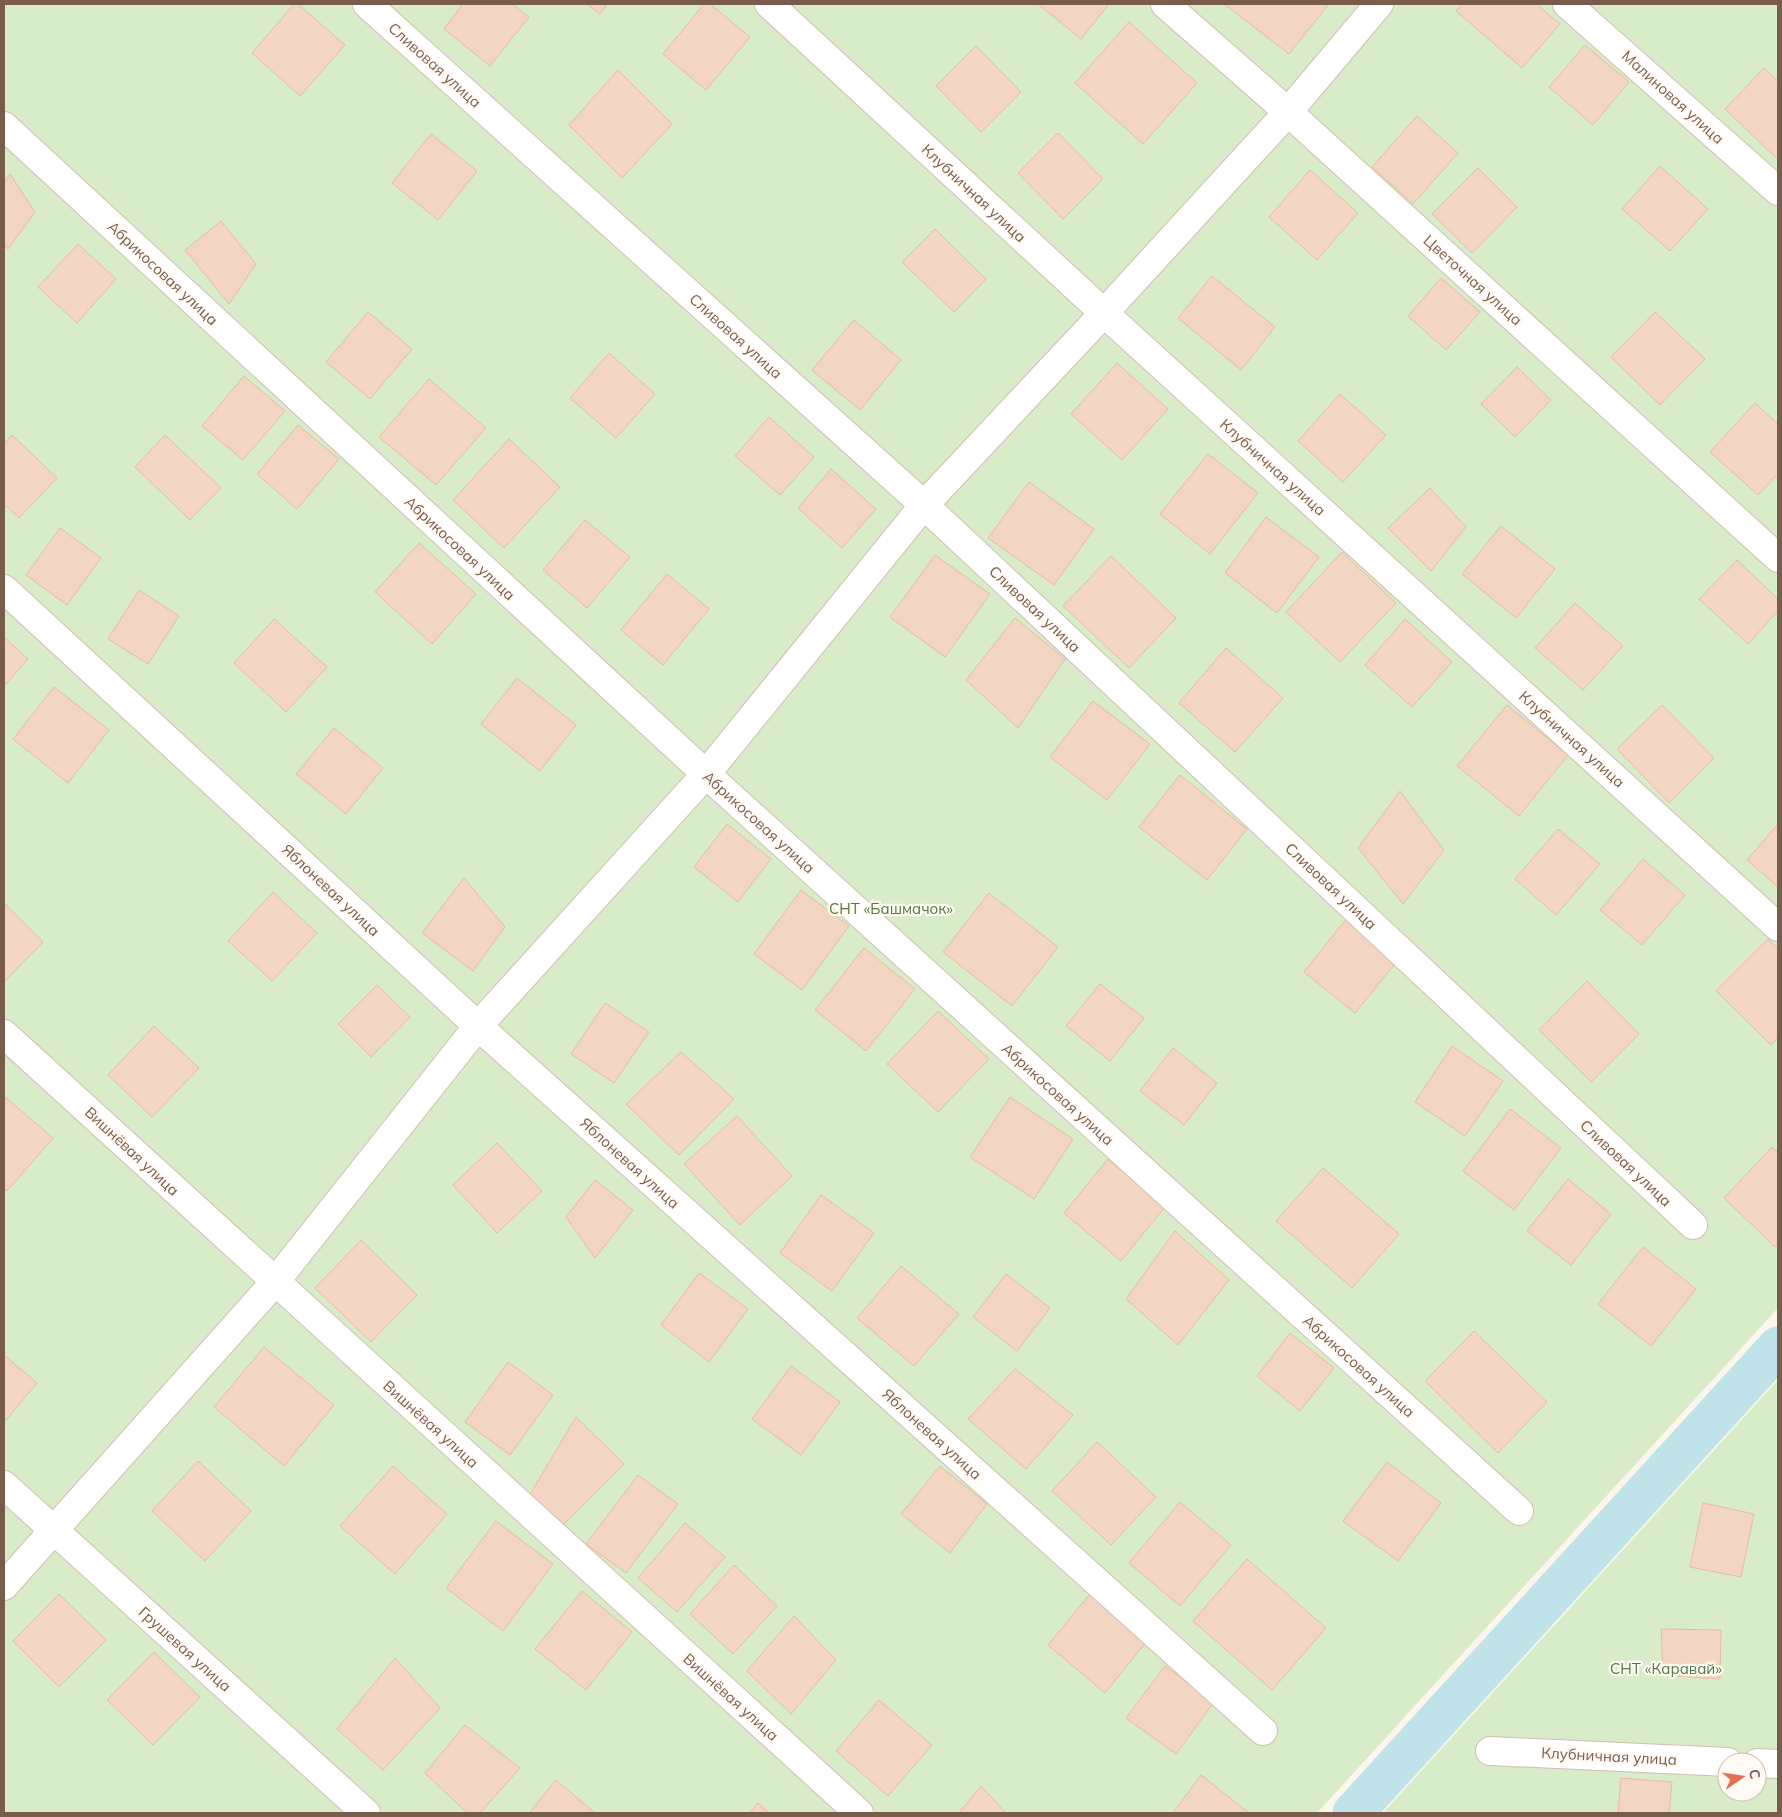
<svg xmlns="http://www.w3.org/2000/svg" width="1782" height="1817" font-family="Mulish,sans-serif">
	<rect width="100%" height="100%" fill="#fdf6ec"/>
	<path fill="#d8ecc9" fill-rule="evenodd" d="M4,4H1778V1308L1317,1813H4Z
		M1778,1380V1813H1383ZM1727,1762H1757V1792H1727Z"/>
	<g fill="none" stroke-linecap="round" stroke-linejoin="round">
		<path stroke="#bfe3e8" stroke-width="41" d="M1353,1813L1778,1347"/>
	</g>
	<path fill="#f3d5c3" stroke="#e6bba3" d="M294,4H298L345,45L300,96L252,53Z
		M463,4H512L529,17L490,66L444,29Z
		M587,4H607L600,14Z
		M704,4H710L750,37L706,90L663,54Z
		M1038,4H1109L1081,39Z
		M1224,4H1329L1289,54Z
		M1462,4H1536L1560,24L1522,68L1456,11Z
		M1129,22L1197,83L1143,144L1075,83Z
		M1585,45L1629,82L1593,125L1549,87Z
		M976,46L1021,92L981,132L936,86Z
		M1764,68L1778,81V154L1775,157L1725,109Z
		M618,70L672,124L622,178L569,125Z
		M1417,116L1458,153L1413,204L1372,167Z
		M1058,133L1103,179L1063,219L1018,173Z
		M431,134L477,171L438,220L392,183Z
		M1660,166L1708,209L1670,251L1622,209Z
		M1478,168L1517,207L1472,253L1432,214Z
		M1310,170L1358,213L1317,260L1269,217Z
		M10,174L35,212L8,249L4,245V182Z
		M221,221L256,264L229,304L185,250Z
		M935,229L986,279L954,312L902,262Z
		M78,244L116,279L77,323L38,287Z
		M1212,276L1275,327L1241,370L1178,318Z
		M1441,278L1480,312L1446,350L1408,316Z
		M368,312L412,349L370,399L326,362Z
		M1655,312L1705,359L1660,405L1611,357Z
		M854,320L901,360L860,410L812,370Z
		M609,353L655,394L616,438L570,398Z
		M1117,363L1168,409L1122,460L1071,414Z
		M1517,367L1551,400L1515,437L1481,404Z
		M244,376L285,411L243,460L202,426Z
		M429,379L486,428L436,485L379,437Z
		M1340,394L1386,435L1343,482L1298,441Z
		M1755,403L1778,424V474L1758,495L1710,452Z
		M769,417L814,457L780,495L735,456Z
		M298,425L339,459L297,509L257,474Z
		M12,435L57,478L19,518L4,504V444Z
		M165,435L221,488L190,520L135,467Z
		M509,439L560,487L504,548L453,500Z
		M1208,454L1258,493L1210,554L1160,514Z
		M831,469L876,509L842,548L798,508Z
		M1029,482L1094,529L1054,585L988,538Z
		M1430,488L1466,527L1431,571L1388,528Z
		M1266,517L1319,557L1277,613L1225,573Z
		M585,520L630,557L587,608L543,570Z
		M1501,526L1555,569L1516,618L1462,574Z
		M60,528L101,558L67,605L26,575Z
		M419,543L476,594L432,644L375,592Z
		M1342,552L1396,603L1340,662L1286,612Z
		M935,555L990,594L945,657L890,617Z
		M1111,556L1176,618L1129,668L1063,606Z
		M1737,560L1778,599V611L1748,644L1699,599Z
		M667,574L709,609L663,665L621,630Z
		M139,590L179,616L148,664L108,639Z
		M1575,603L1623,646L1583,690L1535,648Z
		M1015,618L1065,659L1018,728L966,680Z
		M274,619L327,667L286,712L234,663Z
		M1405,619L1452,662L1412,707L1365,665Z
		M4,637L28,659L4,686Z
		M1226,648L1283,698L1235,752L1179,703Z
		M517,678L576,725L540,771L481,724Z
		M54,687L109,730L68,783L13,739Z
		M1093,701L1150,744L1107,800L1050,757Z
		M1507,705L1568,755L1519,816L1457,766Z
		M1662,705L1714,758L1669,803L1617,749Z
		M334,728L383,768L346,814L296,774Z
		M1180,775L1247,829L1207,880L1139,827Z
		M1400,791L1444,850L1403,904L1358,848Z
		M727,824L771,859L738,902L694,867Z
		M1778,824V887L1747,860Z
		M1558,829L1600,864L1556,915L1515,879Z
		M1643,859L1685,895L1642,945L1600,910Z
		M464,878L505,927L473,971L422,933Z
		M801,890L849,926L802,990L754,954Z
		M273,892L317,933L272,981L228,941Z
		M989,893L1058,947L1012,1006L943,952Z
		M4,903L43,942L4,982Z
		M1347,918L1398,960L1355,1013L1304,972Z
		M1768,939L1778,949V1038L1771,1045L1716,991Z
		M864,948L915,989L866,1051L815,1010Z
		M1587,981L1639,1034L1591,1082L1539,1030Z
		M1100,984L1144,1018L1110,1061L1066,1026Z
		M377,985L410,1017L371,1057L338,1024Z
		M605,1003L649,1032L614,1083L571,1054Z
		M938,1011L989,1059L938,1112L887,1064Z
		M154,1026L199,1068L152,1117L108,1075Z
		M1452,1046L1503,1081L1465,1136L1415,1102Z
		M1173,1048L1217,1083L1184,1125L1140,1091Z
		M681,1052L734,1099L679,1155L626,1104Z
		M4,1096L53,1138L7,1191L4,1188Z
		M1010,1097L1073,1139L1034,1199L970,1157Z
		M1510,1109L1561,1148L1514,1210L1463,1171Z
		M737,1116L792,1176L740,1225L684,1164Z
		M497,1143L542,1191L497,1233L453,1185Z
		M1772,1147L1778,1153V1243L1775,1247L1724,1198Z
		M1108,1159L1165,1207L1121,1261L1064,1213Z
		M1323,1168L1399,1234L1352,1288L1276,1221Z
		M1568,1179L1611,1214L1571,1265L1527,1231Z
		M595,1180L633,1210L595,1258L566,1217Z
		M821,1195L874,1233L832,1291L780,1253Z
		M1175,1231L1229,1280L1178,1345L1126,1299Z
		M361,1240L417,1295L371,1342L315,1288Z
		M1643,1247L1696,1289L1651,1346L1598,1304Z
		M901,1266L959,1314L914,1366L857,1318Z
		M699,1273L748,1309L709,1362L661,1325Z
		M1006,1274L1050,1308L1017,1351L973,1317Z
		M1474,1331L1547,1402L1498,1453L1425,1381Z
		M1290,1333L1334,1368L1300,1411L1257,1376Z
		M264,1347L334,1405L284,1466L214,1407Z
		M4,1355L37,1383L6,1420L4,1418Z
		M508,1362L553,1395L510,1455L465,1422Z
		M791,1366L840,1402L801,1455L752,1419Z
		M1015,1369L1073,1415L1026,1469L968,1419Z
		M576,1417L624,1464L560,1528L529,1496Z
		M1097,1442L1156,1497L1111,1545L1052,1491Z
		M198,1461L251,1511L205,1561L152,1511Z
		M1387,1462L1441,1503L1398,1561L1343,1521Z
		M393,1466L447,1514L395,1574L340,1526Z
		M940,1466L987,1504L950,1553L901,1514Z
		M638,1475L678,1504L626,1573L586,1544Z
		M1180,1502L1231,1545L1180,1606L1129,1563Z
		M1703,1503L1754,1514L1741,1577L1690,1567Z
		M496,1521L553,1564L503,1631L446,1588Z
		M685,1523L725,1557L677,1612L638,1578Z
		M1247,1559L1326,1628L1272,1690L1193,1621Z
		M734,1565L777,1606L733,1654L690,1614Z
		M582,1591L632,1632L586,1690L535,1649Z
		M59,1594L106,1640L59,1687L13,1641Z
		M1090,1594L1147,1641L1105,1693L1048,1645Z
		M794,1616L836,1660L791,1714L747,1671Z
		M1661,1629L1721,1630L1720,1679L1663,1675Z
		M154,1652L200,1697L153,1745L107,1700Z
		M395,1658L440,1708L383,1770L337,1729Z
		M1165,1666L1214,1702L1176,1754L1126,1718Z
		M879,1700L932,1745L888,1796L836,1751Z
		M465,1725L520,1768L480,1813H467L425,1773Z
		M1201,1775L1249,1813H1173Z
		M1621,1778L1672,1782L1669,1813H1618Z
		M556,1780L595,1813H529Z
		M981,1786L1006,1813H959Z
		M758,1803L769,1813H749Z"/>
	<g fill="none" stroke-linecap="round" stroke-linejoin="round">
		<defs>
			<path id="street" d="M367,4L924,505L1693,1225
				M769,4L1104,313L1778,927
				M1165,4L1288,112L1778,558
				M1567,4L1778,191
				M4,126L706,774L1519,1511
				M4,589L478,1026L1263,1731
				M4,1034L859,1813
				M4,1485L366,1813
				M4,1586L275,1282L478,1026L706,774L924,505L1104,313L1288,112L1379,4
				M1490,1751L1728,1762
				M1757,1763L1778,1764"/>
		</defs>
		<use href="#street" stroke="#d1beb0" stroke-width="30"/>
		<use href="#street" stroke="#fff" stroke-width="28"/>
	</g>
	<g text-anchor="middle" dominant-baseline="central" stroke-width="4.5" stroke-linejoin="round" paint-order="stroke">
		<g font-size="15" fill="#7a5c4d" stroke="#fffaf3">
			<text transform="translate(435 65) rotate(42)">Сливовая улица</text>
			<text transform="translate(1673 97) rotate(42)">Малиновая улица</text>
			<text transform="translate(974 193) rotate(43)">Клубничная улица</text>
			<text transform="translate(163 273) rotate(43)">Абрикосовая улица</text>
			<text transform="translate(1473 280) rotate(42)">Цветочная улица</text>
			<text transform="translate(736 336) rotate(42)">Сливовая улица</text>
			<text transform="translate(1273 467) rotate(42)">Клубничная улица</text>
			<text transform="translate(460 548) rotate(43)">Абрикосовая улица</text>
			<text transform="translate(1035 609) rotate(43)">Сливовая улица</text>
			<text transform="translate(1572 739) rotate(42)">Клубничная улица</text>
			<text transform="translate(759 822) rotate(42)">Абрикосовая улица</text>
			<text transform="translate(1331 886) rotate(43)">Сливовая улица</text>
			<text transform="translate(331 890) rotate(43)">Яблоневая улица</text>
			<text transform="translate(1058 1094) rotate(42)">Абрикосовая улица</text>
			<text transform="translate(132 1151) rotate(43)">Вишнёвая улица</text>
			<text transform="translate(630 1163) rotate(42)">Яблоневая улица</text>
			<text transform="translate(1626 1163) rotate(43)">Сливовая улица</text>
			<text transform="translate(1359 1366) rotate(42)">Абрикосовая улица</text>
			<text transform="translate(431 1424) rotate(42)">Вишнёвая улица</text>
			<text transform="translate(932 1434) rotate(42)">Яблоневая улица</text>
			<text transform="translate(185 1649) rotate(42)">Грушевая улица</text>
			<text transform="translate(731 1697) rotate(42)">Вишнёвая улица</text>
			<text transform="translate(1609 1756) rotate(3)">Клубничная улица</text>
		</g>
		<g font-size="15" fill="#537a41" stroke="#fffaf3">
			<text x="891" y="908">СНТ «Башмачок»</text>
			<text x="1666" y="1668">СНТ «Каравай»</text>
		</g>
	</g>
	<rect width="1782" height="1817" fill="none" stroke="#7a5c4d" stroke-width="10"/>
	<g transform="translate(1742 1777) rotate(77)"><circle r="24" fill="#fffaf3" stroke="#cabbb1"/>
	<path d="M0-4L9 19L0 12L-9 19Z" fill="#e76f51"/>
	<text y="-8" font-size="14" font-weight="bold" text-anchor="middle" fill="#7a5c4d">С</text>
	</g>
</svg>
